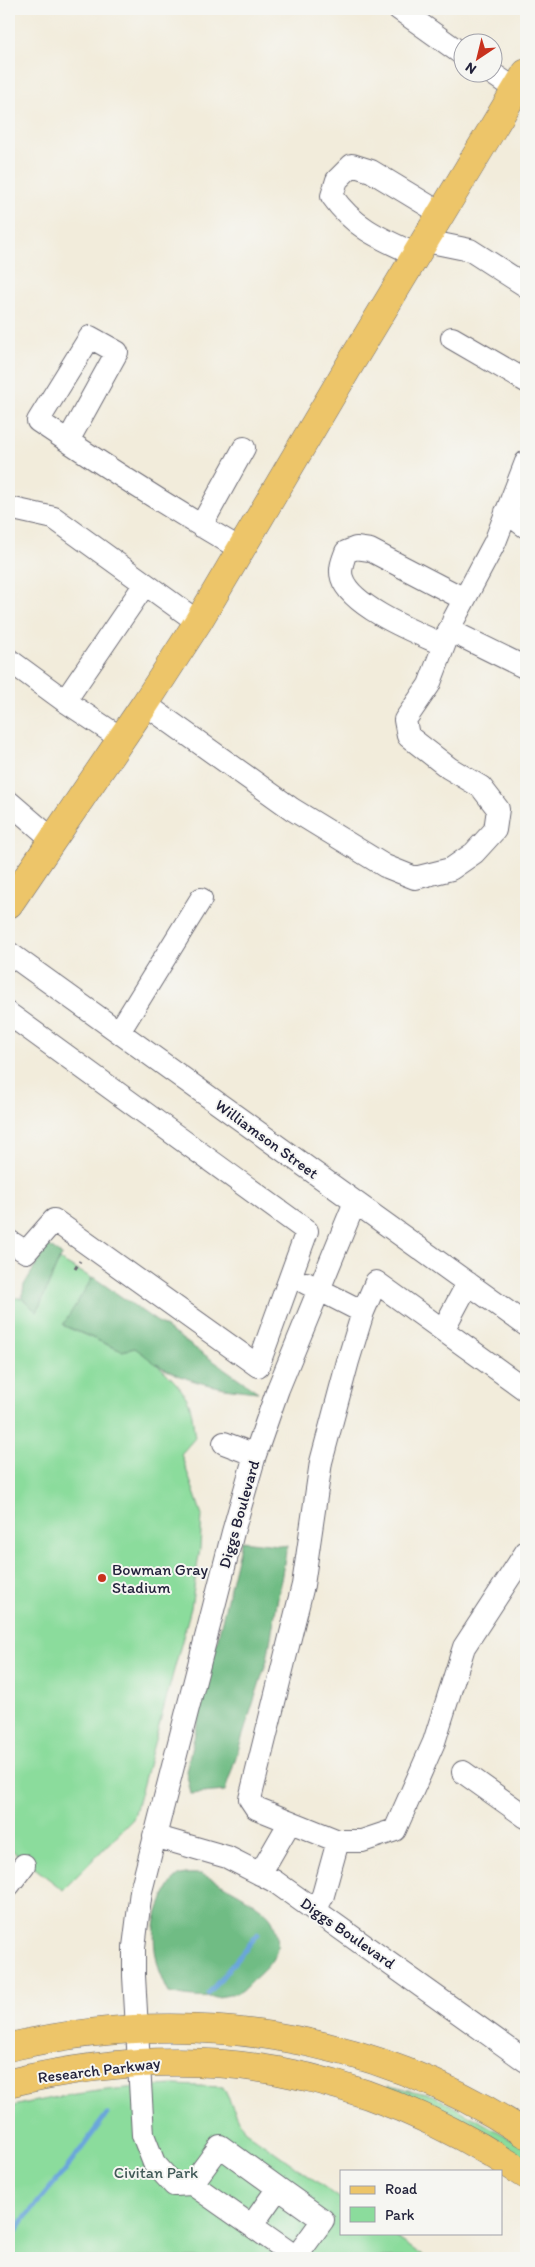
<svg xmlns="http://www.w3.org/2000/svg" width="535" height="2267" font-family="Itim,sans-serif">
	<rect width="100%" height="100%" fill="#f6f6f2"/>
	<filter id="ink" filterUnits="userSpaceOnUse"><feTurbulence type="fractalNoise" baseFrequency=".02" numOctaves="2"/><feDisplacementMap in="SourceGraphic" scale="10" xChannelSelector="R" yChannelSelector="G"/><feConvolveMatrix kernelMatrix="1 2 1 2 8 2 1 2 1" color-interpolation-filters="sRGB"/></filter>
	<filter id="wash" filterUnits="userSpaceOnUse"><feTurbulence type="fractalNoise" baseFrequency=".0096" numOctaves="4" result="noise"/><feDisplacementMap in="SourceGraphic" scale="20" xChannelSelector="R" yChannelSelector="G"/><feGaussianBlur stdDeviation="1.12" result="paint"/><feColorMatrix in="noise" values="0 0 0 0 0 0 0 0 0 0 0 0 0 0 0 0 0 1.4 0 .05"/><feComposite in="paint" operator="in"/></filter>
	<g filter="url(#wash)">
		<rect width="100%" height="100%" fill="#f2ecdb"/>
		<path fill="#8bdc9c" stroke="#567f6c" d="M59,1260L92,1278L64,1326L122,1351L135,1348C152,1359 181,1383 189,1403C193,1414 193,1427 195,1438L181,1454L202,1515L200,1548L191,1608L135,1813L133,1819L63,1890L9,1848V1298H22L37,1312Z
			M175,2085L223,2087L244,2130L341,2199V2233H390L426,2258H9V2107C64,2094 118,2087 175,2085Z
			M388,2086L433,2095L526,2147V2166L385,2093Z"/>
		<path fill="#70bc84" stroke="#496f60" d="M48,1245L63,1256L59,1260L37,1312L22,1298L24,1285Z
			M93,1277L258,1392C224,1389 193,1384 163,1368C153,1363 144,1354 135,1348L122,1351L63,1325Z
			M241,1541L287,1546L267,1660L225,1791L191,1794L186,1771Z
			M201,1874C217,1881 267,1906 273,1922C285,1951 272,1963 252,1981C248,1985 242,1992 237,1993C215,2000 190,1998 169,1993C152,1960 148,1926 166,1893C169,1886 174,1878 181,1875C186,1873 195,1874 201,1874Z"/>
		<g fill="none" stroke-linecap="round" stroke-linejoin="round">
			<path stroke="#6ba6db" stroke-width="5" d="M208,1994L258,1934
				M9,2244L24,2219L67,2168L107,2114"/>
		</g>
	</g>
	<g filter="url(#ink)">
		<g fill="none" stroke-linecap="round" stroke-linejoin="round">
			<defs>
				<path id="minor" d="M399,9L462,54
					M490,72L516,90
					M426,241L470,250L526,286
					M417,255C382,239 355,229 332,196L337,180L352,165L371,171L442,214
					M452,338L526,381
					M68,441L117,352L90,337L38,421C104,466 172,509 242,550
					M9,508L54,518L198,622
					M506,512L526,527
					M201,526L244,448
					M449,630L526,668
					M444,645C417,633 351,607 342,578C339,569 343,560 346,552L356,548L370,550L464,599
					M9,660L65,701
					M145,704L292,809L385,866L415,878L451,869L474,853L495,830L498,809L481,787L449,768L408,736L405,720L429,685L454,619L495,542L526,462
					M122,739L65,701L145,584
					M9,802L52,839
					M9,953L526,1325
					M9,1014L307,1231L258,1366L54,1220L26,1252L9,1241
					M119,1032L201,899
					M306,1283L363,1312
					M443,1330L468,1283
					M526,1390L376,1282L363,1312L348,1361L321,1462L303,1585L250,1799L256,1808L338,1841H362L395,1830L434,1742L464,1647L526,1552
					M224,1443L255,1455
					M463,1772L526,1817
					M154,1836L227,1857L274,1881L526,2061
					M260,1874L290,1822
					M9,1885L24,1865
					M316,1909L323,1895L338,1841
					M192,2184L220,2146L278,2188
					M252,2225L278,2188L323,2220L296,2257L192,2184L174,2185L154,2163L143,2135L134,1976V1947L141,1891L233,1532L255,1455L278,1389L355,1202"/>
				<path id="major" d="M9,904L145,704L198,622L349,366L526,73
					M9,2047C188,2005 371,2032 526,2134
					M9,2083C201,2037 361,2066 526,2175"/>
			</defs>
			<use href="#minor" stroke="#6b6973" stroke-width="24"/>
			<use href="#major" stroke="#6b6973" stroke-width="29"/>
			<path stroke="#6b6973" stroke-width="3" stroke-dasharray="4 4" stroke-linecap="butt" d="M75,1269L80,1261"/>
			<use href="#minor" stroke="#fff" stroke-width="22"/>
			<use href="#major" stroke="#edc569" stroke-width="28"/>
		</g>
	</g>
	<circle fill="#c8321e" stroke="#f6f6f2" stroke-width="2" cx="102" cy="1578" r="5"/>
	<g text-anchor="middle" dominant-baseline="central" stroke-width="4" stroke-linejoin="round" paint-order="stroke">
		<g font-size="16" fill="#22223b" stroke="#f6f6f2">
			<text transform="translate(267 1139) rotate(36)">Williamson Street</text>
			<text transform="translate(239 1514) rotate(-74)">Diggs Boulevard</text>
			<text transform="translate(348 1933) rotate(35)">Diggs Boulevard</text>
			<text transform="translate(99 2070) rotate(-7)">Research Parkway</text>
		</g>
		<g font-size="16" fill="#22223b" stroke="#f6f6f2" text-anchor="start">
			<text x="112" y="1569">Bowman Gray<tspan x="112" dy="18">Stadium</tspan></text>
		</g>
		<g font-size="16" fill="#425a58" stroke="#f6f6f2">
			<text x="156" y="2172">Civitan Park</text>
		</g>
	</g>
	<rect width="535" height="2267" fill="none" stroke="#f6f6f2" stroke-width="30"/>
	<rect x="340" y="2170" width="162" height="65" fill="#f6f6f2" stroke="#a1a1a9"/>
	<rect x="350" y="2186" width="25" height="8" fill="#edc569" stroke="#a1a1a9"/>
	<text x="385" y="2194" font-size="15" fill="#22223b">Road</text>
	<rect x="350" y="2207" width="25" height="15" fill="#8bdc9c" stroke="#a1a1a9"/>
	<text x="385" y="2220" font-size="15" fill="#22223b">Park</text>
	<g transform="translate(478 58) rotate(215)"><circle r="24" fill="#f6f6f2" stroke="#a1a1a9"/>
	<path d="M0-4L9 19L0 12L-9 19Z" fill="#c8321e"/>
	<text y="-8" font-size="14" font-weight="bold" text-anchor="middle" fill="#22223b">N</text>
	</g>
</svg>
